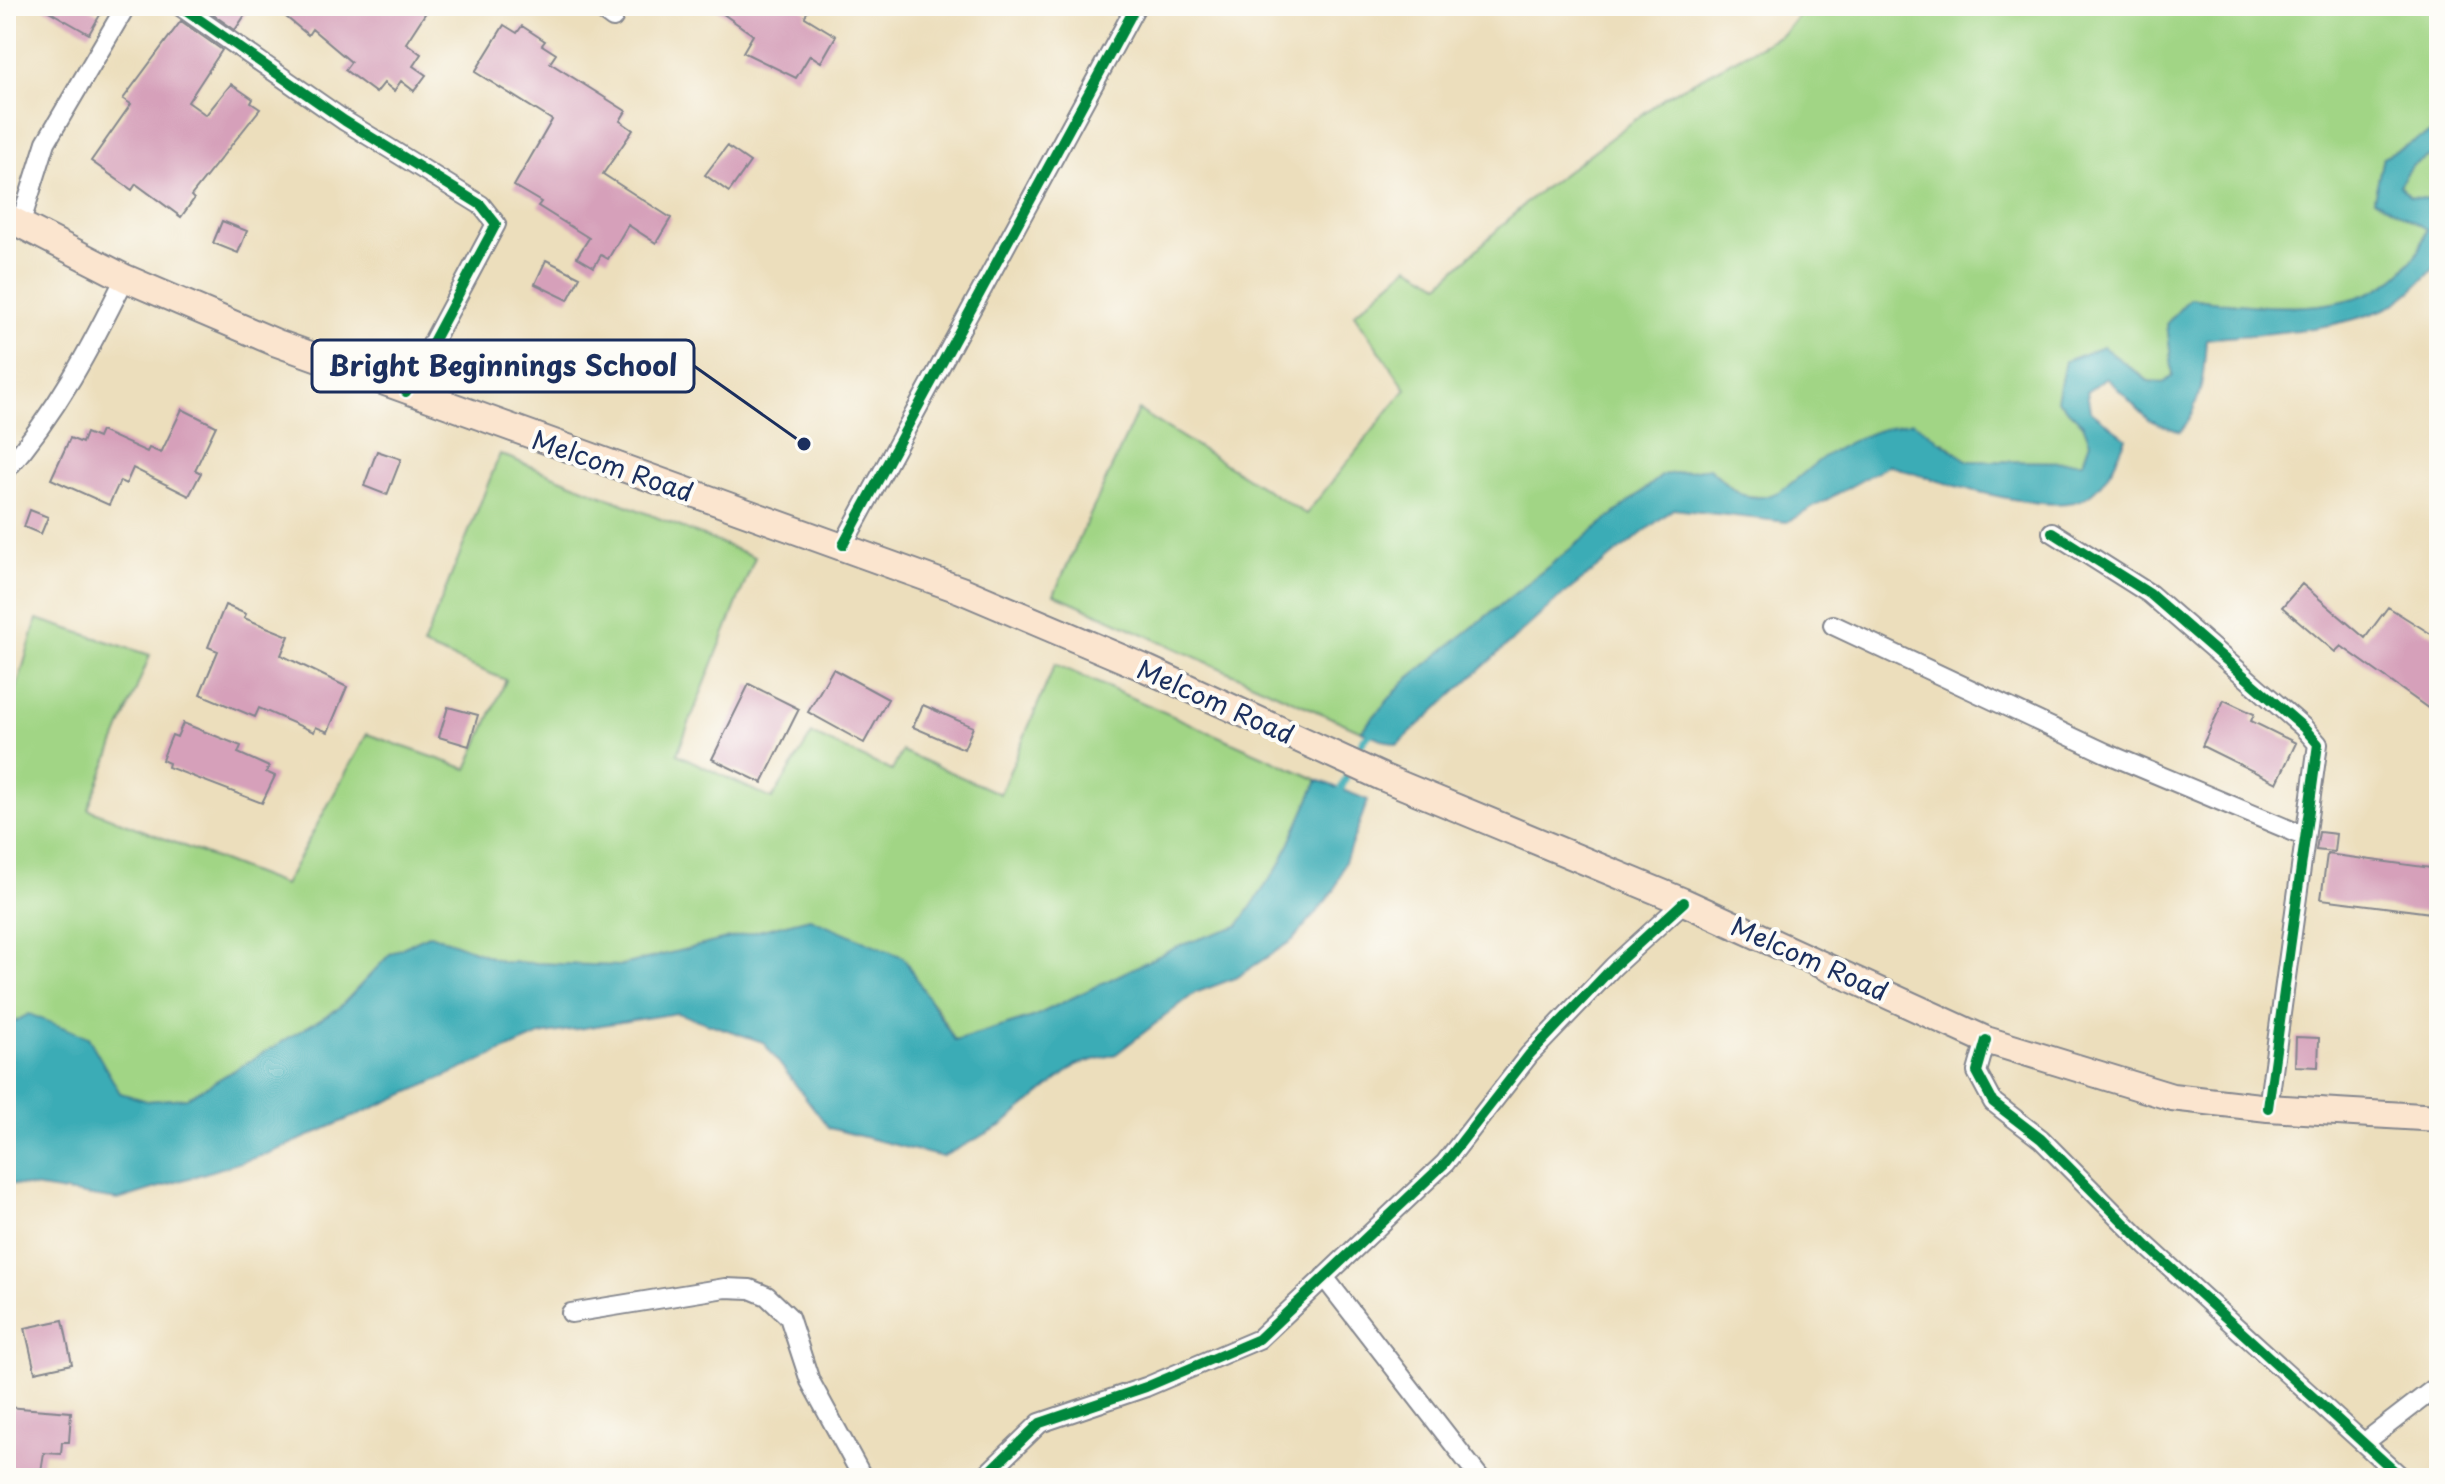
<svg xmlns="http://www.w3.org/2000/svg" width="2445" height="1484" font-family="'Playpen Sans',sans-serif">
	<rect width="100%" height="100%" fill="#fdfcf7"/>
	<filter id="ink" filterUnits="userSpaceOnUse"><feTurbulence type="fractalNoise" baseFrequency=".0125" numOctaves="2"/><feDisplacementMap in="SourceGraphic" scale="16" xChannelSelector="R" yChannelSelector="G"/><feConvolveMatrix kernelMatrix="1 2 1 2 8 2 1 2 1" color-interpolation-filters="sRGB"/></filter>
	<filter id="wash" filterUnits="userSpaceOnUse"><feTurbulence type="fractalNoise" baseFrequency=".006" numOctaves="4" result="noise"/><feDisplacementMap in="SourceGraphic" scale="32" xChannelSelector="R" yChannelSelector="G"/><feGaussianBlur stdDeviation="1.8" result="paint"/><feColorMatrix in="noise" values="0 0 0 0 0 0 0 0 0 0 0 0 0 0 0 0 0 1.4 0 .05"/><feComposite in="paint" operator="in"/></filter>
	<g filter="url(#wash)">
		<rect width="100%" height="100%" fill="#ecdebc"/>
		<path fill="#a1d585" stroke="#5e8272" stroke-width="2" d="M1806,6H2439V129L2383,157L2374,199L2427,229C2399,326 2268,309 2190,298L2167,323L2173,376L2163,383L2149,381L2103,347L2057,400L2083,424L2090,442L2083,462L1967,461L1944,442L1826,456L1789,486L1769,498L1741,495L1709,468L1663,475L1404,682L1361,731L1054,594L1138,410L1306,514L1406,389L1354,314L1409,266L1440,284L1530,199L1665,97L1784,33Z
			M2439,151V200L2410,197L2398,185L2413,165Z
			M500,454L755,557L677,754L772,799L812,734L892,771L902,751L1000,794L1055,664L1318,780L1281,863L1238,926L1181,946L1033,1017L955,1041L934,1004L810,918L619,966L503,962L430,934L390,954L339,1008L187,1098L147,1101L120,1093L87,1037L30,1015L6,1026V725L37,619L150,655L88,809L284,885L367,734L467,769L506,680L423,646Z"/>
		<path fill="#3bacb6" stroke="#2b6e8a" stroke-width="2" d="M2439,129V151L2413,165L2399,185L2410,197L2439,200V263C2423,280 2405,301 2382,310C2327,332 2264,333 2206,339C2204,374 2202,404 2180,432L2149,420L2106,377L2087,392L2090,410L2126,438C2117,460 2101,496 2074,502C2031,511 1932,480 1889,465L1787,522L1673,509L1559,598L1397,745L1361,731L1404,682L1663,475L1709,468C1719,476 1731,491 1743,495C1779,507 1800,471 1827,455C1854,438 1882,427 1913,422L1968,461L2083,462L2090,442L2083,424L2057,400L2065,361L2103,347L2148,381L2163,383L2173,376L2167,323L2190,298C2267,309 2399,326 2427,229L2374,199L2383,157Z
			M1318,780L1368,800L1334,891L1293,940L1235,978L1195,993L1116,1054L1076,1065L1001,1126L942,1157L829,1128L763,1042L677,1013L540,1035L270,1153L118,1200L6,1183V1026L29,1014L88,1037L120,1093L147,1101L187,1098L339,1008L390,954L430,934L503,962L619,966L810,918L903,957L955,1041L1033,1017L1181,945L1238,926L1281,863Z"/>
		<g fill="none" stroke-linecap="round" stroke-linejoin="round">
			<path stroke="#3bacb6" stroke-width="7" d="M1355,758L1364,739L1375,730
				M1337,798L1350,769"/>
		</g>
		<g id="blocks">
			<path fill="#d6a0ba" d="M40,6H84L100,15L89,34Z
				M201,6H251L235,30Z
				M293,6H430L406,43L421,54L413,66L426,75L414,91L401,81L394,91L384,83L376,93L345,70L351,62L312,29L308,35L285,16Z
				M712,6H797L807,12L805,17L836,36L821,62L810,55L796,78L743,52L753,35Z
				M181,21L222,50L188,102L206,115L231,84L253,99L251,103L260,109L191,196L194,199L181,217L136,184L132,190L91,161L131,104L123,99Z
				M504,25L517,33L522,26L545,41L542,45L556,54L550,63L626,111L620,121L633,130L603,174L671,218L656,243L628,225L608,259L601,255L594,267L577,257L589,238L538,206L541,202L514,186L552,120L475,72Z
				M727,146L750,162L729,192L705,175Z
				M222,221L247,231L238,253L213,243Z
				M546,260L580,277L568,300L535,284Z
				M182,409L216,426L195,470L201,473L189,496L133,468L126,484L120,481L109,505L51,479L70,438L82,443L86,433L98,438L101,431L147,452L149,448L161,453Z
				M377,451L401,459L387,495L364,486Z
				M30,510L48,517L41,534L24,527Z
				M2302,584L2365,638L2388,607L2439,639V716L2341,646L2335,652L2282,607Z
				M225,605L246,614L244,618L289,636L281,655L347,687L328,732L316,727L314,732L259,708L255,717L200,694L218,651L208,647Z
				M833,669L888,699L864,743L808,712Z
				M749,684L799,709L762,783L712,759Z
				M2224,700L2254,714L2251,721L2296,743L2277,783L2202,746Z
				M923,705L973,727L964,749L913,727Z
				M448,707L478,715L469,746L439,737Z
				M183,723L241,746L238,753L269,767L266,772L275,776L262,803L168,767L169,763L162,760L172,735L177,737Z
				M2319,832L2336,834L2334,852L2316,850Z
				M2327,854L2439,869V914L2321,899Z
				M2296,1037L2319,1038L2318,1067L2295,1066Z
				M63,1320L72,1364L35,1372L25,1328Z
				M6,1407L71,1412L69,1442H62L61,1454L44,1453L40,1478H6Z"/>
		</g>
	</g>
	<g filter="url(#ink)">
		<use href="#blocks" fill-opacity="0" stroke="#84868d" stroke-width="2"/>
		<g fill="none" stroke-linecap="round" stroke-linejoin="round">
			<defs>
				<path id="minor" d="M180,6L345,121L481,205L496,224L406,392
					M597,6L613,18
					M20,225L46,142L126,6
					M6,470C57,412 91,347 125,278
					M2052,532L2150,594L2303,727L2318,744L2268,1108
					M843,545L1136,6
					M1833,625L2106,753L2304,836
					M1986,1040L1977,1072L1993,1102L2041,1139L2147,1246L2402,1478
					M1324,1277L1480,1478
					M571,1313L725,1288L750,1289L767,1296L789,1317L810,1381L863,1478
					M2365,1442L2439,1385
					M983,1478L1040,1423L1146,1387L1259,1339L1445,1163L1529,1055L1614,966L1684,902"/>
				<path id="secondary" d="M6,217L125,278L277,343L961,590L1147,669L1382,777L1684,902L1986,1040L2172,1097L2268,1108L2439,1118"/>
			</defs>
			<use href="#minor" stroke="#84868d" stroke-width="22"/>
			<use href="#secondary" stroke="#84868d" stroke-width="30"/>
			<use href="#minor" stroke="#fff" stroke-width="18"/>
			<use href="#secondary" stroke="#fbe5cf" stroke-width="26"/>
			<defs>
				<path id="cycleway" d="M180,6L345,121L481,205L496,224L406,392
					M2052,532L2150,594L2303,727L2318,744L2268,1108
					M843,545L1136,6
					M1986,1040L1977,1072L1993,1102L2041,1139L2147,1246L2402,1478
					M983,1478L1040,1423L1146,1387L1259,1339L1445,1163L1529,1055L1614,966L1684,902"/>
			</defs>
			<use href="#cycleway" stroke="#fdfcf7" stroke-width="15"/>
			<use href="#cycleway" stroke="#00873e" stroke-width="10"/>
		</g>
	</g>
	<g text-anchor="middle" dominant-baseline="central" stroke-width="8" stroke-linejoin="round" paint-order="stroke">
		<g font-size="26" fill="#1b2f5e" stroke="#fdfcf7">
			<text transform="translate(613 465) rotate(19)">Melcom Road</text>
			<text transform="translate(1216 701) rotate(24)">Melcom Road</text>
			<text transform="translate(1810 958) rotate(24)">Melcom Road</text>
		</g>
	</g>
	<path fill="none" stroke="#1b2f5e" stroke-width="3" d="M804 444L694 366"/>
	<circle fill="#1b2f5e" stroke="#fdfcf7" stroke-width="3" cx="804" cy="444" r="8"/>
	<rect fill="#fdfcf7" stroke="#1b2f5e" stroke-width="3" x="312" y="340" width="382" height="52" rx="8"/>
	<g font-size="28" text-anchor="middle" font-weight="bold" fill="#1b2f5e">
		<text x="503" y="376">Bright Beginnings School</text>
	</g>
	<rect width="2445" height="1484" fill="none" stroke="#fdfcf7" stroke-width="32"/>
</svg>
